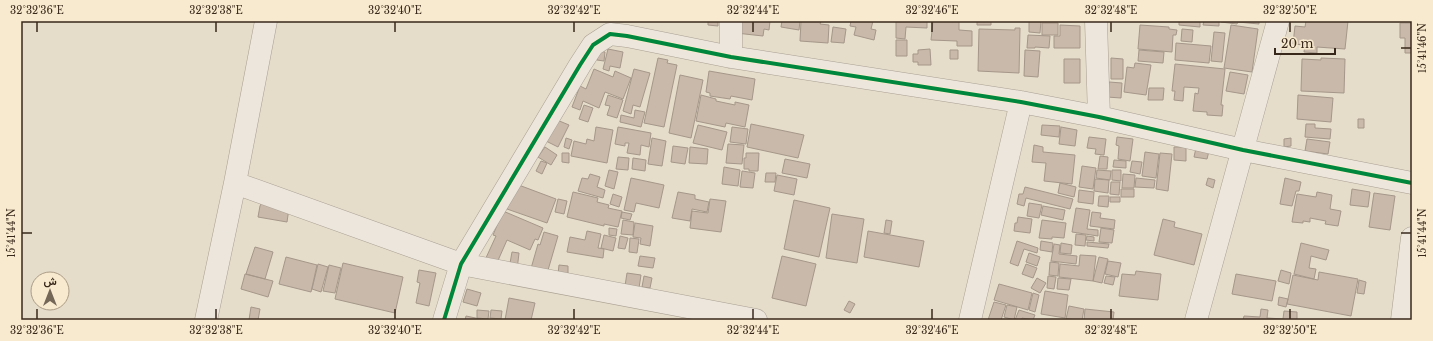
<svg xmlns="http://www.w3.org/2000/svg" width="1433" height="341" font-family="'Libre Baskerville',Vazirmatn,serif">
	<rect width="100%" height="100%" fill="#e5dcca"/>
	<path fill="#c9b9ab" stroke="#a59789" d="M708,21H718V26L708,25Z
		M737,21H770L769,30L764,29L763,36L736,33Z
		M782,21H800L799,30L781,27Z
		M801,21H821L820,24L829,25L828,43L800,41Z
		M851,21H873L871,29L876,30L874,40L854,35L856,27L850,26Z
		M896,21H927V28L906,27L905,39L896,38Z
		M933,21H959V30L972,31V46H957V41L931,40Z
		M977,21H991V25H977Z
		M1029,21H1041L1040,33L1029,32Z
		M1179,21H1200V27L1179,25Z
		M1204,21H1219V26L1203,25Z
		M1221,21H1259V24L1238,22L1237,24L1221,22Z
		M1306,21H1348L1345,49L1317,47V53L1304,52L1305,45L1293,44L1295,26L1305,27Z
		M1042,23H1058V35H1042Z
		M1400,23H1412V53H1405V38H1400Z
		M1060,25L1080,26V48H1054V36H1060Z
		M1140,25L1169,27V29L1177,30L1176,35H1173L1172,52L1138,49Z
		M1231,25L1258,29L1252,72L1224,68Z
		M833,27L846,29L844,43L831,42Z
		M1015,28H1020L1019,73L978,71L979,29L1015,30Z
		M1182,29L1193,30L1192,42L1181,41Z
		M1214,32L1225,33L1222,62L1211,61Z
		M1028,35L1050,36L1049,48L1035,47V48H1027Z
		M896,40H907V56H896Z
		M1176,43L1211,46L1209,63L1175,60Z
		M608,49L623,52L620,68L610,66L609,71L603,69Z
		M930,49L931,65H918V62H913V54H918V50Z
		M950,50H958V59H950Z
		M1025,50L1040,51L1038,77L1024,76Z
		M1139,50L1164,52L1163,63L1138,61Z
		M598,51L605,52L604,61L597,60Z
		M658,58L668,60L667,63L677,65L664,127L644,123Z
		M1111,58L1123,59V79H1111Z
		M1321,58L1345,59L1344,93L1301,91L1302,59L1321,60Z
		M1064,59H1080V83H1064Z
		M1135,63L1151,65L1146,95L1124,92L1127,67L1134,68Z
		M1175,64L1225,69L1221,105H1223L1222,116L1207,115V112L1193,111L1195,93L1198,94L1199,88L1184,87L1183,101L1174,100L1175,91H1172Z
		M594,69L613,77L615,71L631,78L623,99L605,92L599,108L583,101L580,110L572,107L580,86L586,89Z
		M634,69L650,73L640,107L633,105L631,114L623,111Z
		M709,71L755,79L752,100L731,96L730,99L710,96V93L706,92Z
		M1230,72L1248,75L1244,94L1226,91Z
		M680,75L703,80L691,138L669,133Z
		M1109,82L1122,83L1121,98L1107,97Z
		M1149,88H1164L1163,100H1148Z
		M608,95L623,100L617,118L607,115L610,106L605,105Z
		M701,95L716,99V101L735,105V102L749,105L745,127L726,123L725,127L696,121Z
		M1298,95L1333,98L1331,122L1297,119Z
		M584,105L593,108L588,122L579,119Z
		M635,110L645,112L641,127L620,122L621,115L634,118Z
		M1358,119H1364V128H1358Z
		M557,120L569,125L558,147L546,141Z
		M751,124L804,135L798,158L747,147Z
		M1306,124H1315V128L1331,129L1330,139L1305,137Z
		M698,125L727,132L722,150L693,143Z
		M1042,125L1060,126L1059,137L1041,135Z
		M596,127L613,130L607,163L571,156L574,141L586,144L587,139L594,141Z
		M618,127L651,133L649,147L641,145L640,155L627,153L629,143H625V146L615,144Z
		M732,127L748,129L746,144L730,142Z
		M1061,127L1077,130L1075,146L1059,144Z
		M1089,137L1106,139L1104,155L1095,154L1096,149L1087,148Z
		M1117,137L1133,139L1130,161L1118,159L1119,146L1116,145Z
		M566,138L572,140L569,149L564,147Z
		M652,138L666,141L662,166L648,164Z
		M1291,138V146L1284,147V139Z
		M1307,139L1330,142L1328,154L1305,151Z
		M728,144L744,145L742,164L726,163Z
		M1034,145L1043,147V152L1075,155L1072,184L1044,181L1046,163L1032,162Z
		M673,146L688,148L685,164L671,162Z
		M545,147L557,155L551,165L538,157Z
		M690,147L708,149L707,164L689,163Z
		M1174,147H1186V161L1174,160Z
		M1196,148L1209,151L1207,159L1194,157Z
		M1145,152L1159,154L1156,178L1142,176Z
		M562,153H569V163L562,162Z
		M746,153H759L758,171H749V169H744V158H746Z
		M1160,153L1172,154L1168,191L1156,189Z
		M1100,156L1108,157L1107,169H1098Z
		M618,157L629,158L628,170L616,169Z
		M633,158L646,160L645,171L632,169Z
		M785,159L810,164L807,178L782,173Z
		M1114,160L1126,161V168L1113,167Z
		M541,161L547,163L542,174L536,171Z
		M1132,161L1142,162L1140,174L1130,172Z
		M1082,166L1096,168L1093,189L1079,187Z
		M724,167L740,170L738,186L722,184Z
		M609,170L618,172L614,189L605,186Z
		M1097,170L1111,171L1110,180L1096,178Z
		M1112,170H1121V181L1112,180Z
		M742,171L755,173L753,188L740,187Z
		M766,173H776L775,182H765Z
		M590,174L600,177L597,187L605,190L603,198L578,191L582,178L588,179Z
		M1123,174L1135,175L1134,188H1122Z
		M777,175L797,179L794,195L774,191Z
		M631,178L664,185L659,208L636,203L634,212L624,210Z
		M1136,178L1155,180L1154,188L1135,187Z
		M1208,178L1215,180L1213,188L1206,185Z
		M1285,178L1301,182L1299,191H1296L1292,206L1280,204Z
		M1095,179L1109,180L1108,193L1094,191Z
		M1111,182H1120L1119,195L1110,194Z
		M1060,183L1076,187L1074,197L1058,193Z
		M516,184L556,199L547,223L507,209Z
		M1025,187L1073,199L1070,209L1026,198L1024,206L1017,204L1019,194H1023Z
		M1121,189H1134V197H1121Z
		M1352,189L1370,192L1368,207L1350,205Z
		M1079,190L1094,192L1093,204L1078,202Z
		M573,192L598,198L597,202L609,205L608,208L622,211L618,227L604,224V226L567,217Z
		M678,192L695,195V199L709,202L707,212L692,209L690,221L672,218Z
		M1317,192L1332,195L1330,209L1341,211L1338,226L1325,224L1326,221L1310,218V222L1303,221V223L1292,222L1297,194L1316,197Z
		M1374,193L1395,196L1390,230L1369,227Z
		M613,194L622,197L619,207L610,204Z
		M1099,196H1109L1108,207L1098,206Z
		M1110,197H1120V202H1110Z
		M558,199L567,201L564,214L555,212Z
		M710,199L726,201L721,232L690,228L692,211L708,213Z
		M794,200L830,208L819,257L784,249Z
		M262,202L289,208L287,222L258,217L260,206Z
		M1029,203L1042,205L1039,218L1027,216Z
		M1043,206L1065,210L1063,220L1041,215Z
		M1076,208L1090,210L1087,229L1098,230V236L1072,232Z
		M503,211L543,228L538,240L535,239L530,250L507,240L496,265L485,260L496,236L493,235Z
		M622,212L632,214L630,220L621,218Z
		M1092,212L1101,213L1100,218L1115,220L1114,229L1090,226Z
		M832,214L864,219L857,263L826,258Z
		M1018,217L1032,219L1030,233L1014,231L1015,223H1017Z
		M1163,219L1175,222L1174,227L1202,234L1194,265L1154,255Z
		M623,220L634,222L633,235L621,234Z
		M886,220L892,221L890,234L884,233Z
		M1042,220L1066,223L1064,238L1052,237V239L1039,238Z
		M635,223L653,226L650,246L640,244L641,238L633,237Z
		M609,228L617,229L616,236L609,235Z
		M1101,228L1114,230L1112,243L1099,242Z
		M587,231L601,234L598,248L604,249L603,258L567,252L570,237L585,240Z
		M868,231L924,241L919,267L864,257Z
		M544,232L558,236L546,277L530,272L538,244L540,245Z
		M1076,234L1086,235L1085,246L1075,245Z
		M604,235L616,238L613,251L601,248Z
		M620,236L628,238L625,249L618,248Z
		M1087,236L1094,237V241L1086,240Z
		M630,238L639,239L637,253L629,252Z
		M1017,241L1038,248L1037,253L1024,249L1018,266L1010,263Z
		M1041,241L1053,243L1052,252L1040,250Z
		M1087,242L1109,244L1108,248L1087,246Z
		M1061,243L1072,245L1071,254L1060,253Z
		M1301,243L1329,250L1326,260L1311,256L1309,268L1316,269L1314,279L1294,274Z
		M1054,244L1060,245L1059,254L1077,256L1076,264L1051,261Z
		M255,247L273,252L265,279L246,274Z
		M512,252L519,253L517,270L509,269Z
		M1029,253L1040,257L1037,266L1026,262Z
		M1080,255L1096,256L1093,281L1059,277L1060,264L1079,266Z
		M640,256L655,258L653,268L638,266Z
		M782,256L816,264L806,306L772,298Z
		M286,257L317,265L311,292L279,284Z
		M1099,257L1108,259L1102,283L1093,281Z
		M1108,261L1121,263L1118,277L1105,274Z
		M1050,262L1059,263L1058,276L1049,275Z
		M343,263L403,277L395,313L335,299Z
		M318,264L328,267L321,292L312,289Z
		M1026,264L1037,268L1033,278L1022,274Z
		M329,265L341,268L335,293L323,291Z
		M559,265L568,266V275L558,274Z
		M419,270L436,273L429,306L416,303L420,283L417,282Z
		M1281,270L1291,273L1289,284L1278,281Z
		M1136,271L1161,274L1158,300L1119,296L1122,274L1135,275Z
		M1319,272L1358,279L1351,316L1287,304L1293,275L1318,280Z
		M627,273L641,275L639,288L625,286Z
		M245,274L273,281L268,297L241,289Z
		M1236,274L1276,281L1272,301L1232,294Z
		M644,276L652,278L650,288L642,287Z
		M1048,276L1056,277L1054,289L1047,288Z
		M1106,276L1115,277L1113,285L1104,283Z
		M1037,278L1046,283L1040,293L1031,288Z
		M1058,278L1071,279L1069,290L1057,289Z
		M1359,280L1366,282L1364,294L1357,293Z
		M999,284L1032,293L1028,310L994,300Z
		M467,289L481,293L477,306L463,302Z
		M1045,291L1068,295L1065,318L1041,314Z
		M1033,293L1039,295L1035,312L1029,310Z
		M1279,297L1288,299L1286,307L1278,305Z
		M509,298L535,303L531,320H505Z
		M849,301L855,304L850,313L844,310Z
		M994,302L1006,305L1001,320H988Z
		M1007,305L1017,307L1014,320L1004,317Z
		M1069,306L1084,309L1082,320L1066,319Z
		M251,307L260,309L258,320H249Z
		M1085,309L1114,312L1113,320H1084Z
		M1261,309L1268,310L1267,318L1283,319L1284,311L1297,312V320H1243L1244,316L1260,317Z
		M477,310L489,311L488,319L477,318Z
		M491,310L502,311L501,319L490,318Z
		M1019,310L1035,315L1033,320L1022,318V320H1015Z
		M466,316L485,320H465Z"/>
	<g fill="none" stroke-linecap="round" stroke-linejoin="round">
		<defs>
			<path id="minor" d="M1096,21L1099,117
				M731,57V21
				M235,183L461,264L756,320
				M206,320L235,183L266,21
				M444,320L461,264L580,65L593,45L610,34L627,36L731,57L1021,102L1099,117L1243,150L1412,183
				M970,320L1021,102
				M1196,320L1278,21
				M1402,320L1412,238"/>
		</defs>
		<use href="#minor" stroke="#aaa093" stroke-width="23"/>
		<use href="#minor" stroke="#ece6dc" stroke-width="22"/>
		<defs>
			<path id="cycleway" d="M444,320L461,264L580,65L593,45L610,34L627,36L731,57L1021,102L1099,117L1243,150L1412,183"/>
		</defs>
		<use href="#cycleway" stroke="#f8eace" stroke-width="6"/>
		<use href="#cycleway" stroke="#00873e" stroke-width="4"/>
	</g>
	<path fill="none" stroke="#38281b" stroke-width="1.5" d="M37,22V32M216,22V32M395,22V32M574,22V32M753,22V32M932,22V32M1111,22V32M1290,22V32M1401,48H1411M22,233H32M1401,233H1411M37,309V319M216,309V319M395,309V319M574,309V319M753,309V319M932,309V319M1111,309V319M1290,309V319"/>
	<rect width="1433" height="341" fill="none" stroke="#f8eace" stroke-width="44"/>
	<g transform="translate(50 291)"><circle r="19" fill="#f8eace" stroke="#ab9c86"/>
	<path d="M0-3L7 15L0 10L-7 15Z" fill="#756758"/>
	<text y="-6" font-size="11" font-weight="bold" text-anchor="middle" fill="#38281b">ش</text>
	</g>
	<path d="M1275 48v6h60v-6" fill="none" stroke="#38281b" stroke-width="2"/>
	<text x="1281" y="48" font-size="12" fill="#38281b" stroke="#f8eace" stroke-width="3" paint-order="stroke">20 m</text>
	<rect x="22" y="22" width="1389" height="297" fill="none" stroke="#38281b" stroke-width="1.5"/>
	<g font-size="10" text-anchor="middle" fill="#38281b">
		<text x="37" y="14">32°32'36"E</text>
		<text x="216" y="14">32°32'38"E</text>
		<text x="395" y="14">32°32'40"E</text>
		<text x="574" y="14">32°32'42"E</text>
		<text x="753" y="14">32°32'44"E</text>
		<text x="932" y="14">32°32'46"E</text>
		<text x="1111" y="14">32°32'48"E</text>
		<text x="1290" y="14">32°32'50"E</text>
		<text transform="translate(1422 48) rotate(-90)" y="4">15°41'46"N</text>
		<text transform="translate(11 233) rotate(-90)" y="4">15°41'44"N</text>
		<text transform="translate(1422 233) rotate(-90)" y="4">15°41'44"N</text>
		<text x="37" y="334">32°32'36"E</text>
		<text x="216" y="334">32°32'38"E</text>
		<text x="395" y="334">32°32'40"E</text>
		<text x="574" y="334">32°32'42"E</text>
		<text x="753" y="334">32°32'44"E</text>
		<text x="932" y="334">32°32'46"E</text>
		<text x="1111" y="334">32°32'48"E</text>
		<text x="1290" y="334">32°32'50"E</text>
	</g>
</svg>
